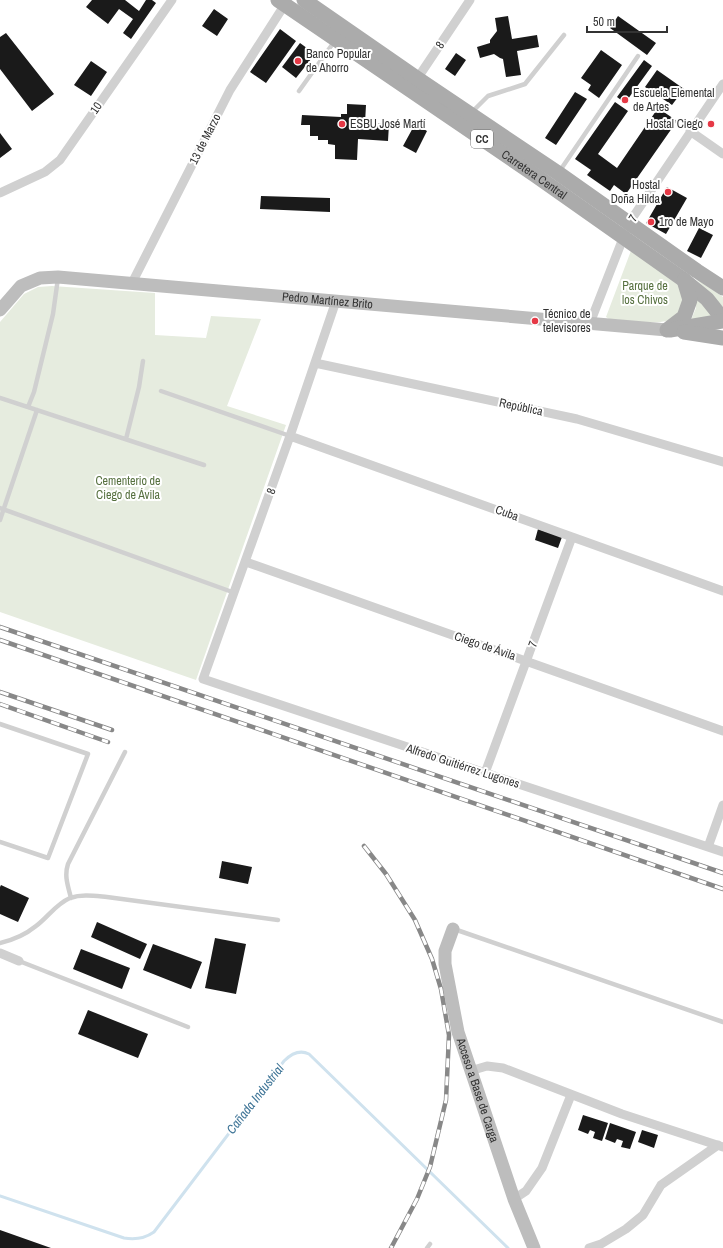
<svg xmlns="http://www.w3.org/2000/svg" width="723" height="1248" font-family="'Archivo Narrow',sans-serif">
	<rect width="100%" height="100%" fill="#fff"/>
	<path fill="#e6ecdf" d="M632,248L677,284L683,294L684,309C680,312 676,317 672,319C659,326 624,320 609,319L606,317Z
		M695,278L723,297V307Z
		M52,286L155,293V335L206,338L211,316L261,319L227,406L286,425L196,680L0,612V322L24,294L38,287Z
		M694,294L712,316L691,320L696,308Z"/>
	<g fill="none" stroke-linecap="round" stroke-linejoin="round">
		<path stroke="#cfe2ee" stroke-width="3" d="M0,1196L124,1238C135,1240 144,1239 154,1232L284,1061C291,1054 299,1049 309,1054L508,1248"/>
	</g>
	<path fill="#1a1a1a" d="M92,0H125L139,11L146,0H152L156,3L131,39L123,33L133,19L119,9L108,24L86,7Z
		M214,9L228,19L217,36L202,26Z
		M508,16L512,39L537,35L539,47L517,51L521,75L506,77L503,59L500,58L494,54L480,58L477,47L490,43V40L497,31L495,18Z
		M618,16L656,43L647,55L610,28Z
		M280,29L296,41L266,83L250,72Z
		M6,33L54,94L32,111L0,69V37Z
		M300,43L315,54L296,78L282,67Z
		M601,50L622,65L599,98L588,90L591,85L581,78Z
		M456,53L466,60L455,76L445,69Z
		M644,60L652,66L625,103L617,97Z
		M91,61L107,72L91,96L74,85Z
		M657,70L684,89L672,105L645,87Z
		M575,92L587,99L556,145L545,138Z
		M615,102L628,111L598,154L617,168L658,108L677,121L626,194L614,185L610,191L587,175L591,170L575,159Z
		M347,104L366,105L365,123L389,124L388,141L358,139L357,160L335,159V145L328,144V140H318V136H310V125H301L302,115L341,117V114H347Z
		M415,124L427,131L416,153L403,146Z
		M0,133L12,149L0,158Z
		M667,187L687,198L666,234L646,223Z
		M261,196L330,198V212L260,209Z
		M699,228L713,235L701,258L687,251Z
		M538,529L562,537L558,548L535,540Z
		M222,861L252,867L248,884L219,878Z
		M1,885L29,898L18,922L0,914V887Z
		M97,922L147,944L140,959L91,937Z
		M215,938L246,944L236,994L205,988Z
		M153,944L202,962L191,989L143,970Z
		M81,949L130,968L122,989L73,969Z
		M88,1010L148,1034L138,1058L78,1034Z
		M583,1115L608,1123L602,1141L593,1138L595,1132L590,1130L588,1134L578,1130Z
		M610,1123L636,1132L630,1149L621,1147L623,1141L617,1139L615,1143L605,1139Z
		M642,1130L658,1135L654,1148L638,1142Z
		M0,1230L51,1248H0Z"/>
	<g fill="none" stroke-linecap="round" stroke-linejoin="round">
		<path stroke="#d0d0d0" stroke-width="4.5" d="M299,91L334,42
			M471,113L488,96L525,84L564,35
			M559,172L638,56
			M161,391L290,436
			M0,398L204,465
			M28,407L34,392L53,314L58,278
			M126,439L139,387L143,361
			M0,508L235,593
			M0,520L37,410
			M0,724L88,754L48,858L0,842
			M71,898C68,886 64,876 68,864L125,752
			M454,929L723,1022
			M0,943C13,940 25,935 36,926C48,917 56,904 70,898C82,894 95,896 107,897L278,920
			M19,961L188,1027
			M427,1248L430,1244"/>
		<path stroke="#d0d0d0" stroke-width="9" d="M415,82L470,0
			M690,131L723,154
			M0,193L45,172L60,160L172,0
			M132,283L230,90L287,1
			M336,301L290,436L203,679L723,852
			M590,323L629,223L723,84
			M315,363L577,419L723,462
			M290,436L723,591
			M246,562L723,731
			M485,773L572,537
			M708,847L723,805
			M0,953L19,961
			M470,1071L487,1066L503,1068L622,1114L723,1147
			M514,1199L526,1191L542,1168L571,1095
			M589,1248L601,1244L626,1229L643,1215L661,1185L718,1145"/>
		<g stroke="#bdbdbd" stroke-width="13">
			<path id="s1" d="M0,310L21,286L40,278L58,277L667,330"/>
			<path id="s2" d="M453,929L445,951V964L458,1032L514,1199L534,1248"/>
		</g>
		<g stroke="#ababab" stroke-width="15">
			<path id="s3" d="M278,0L535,175L684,280L707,299L723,319"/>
			<path d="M304,0L418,79L558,173L697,271L723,288"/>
			<path d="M667,330L684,317L690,300L684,280"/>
			<path d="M670,330L723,321"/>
			<path d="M684,332L723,338"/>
		</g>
		<defs>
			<path id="rail" d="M0,627L723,873
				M0,640L723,889
				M0,692L112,730
				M0,704L108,742
				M364,846L386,874L415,920L432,959L441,989L449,1035L446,1100L430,1167L417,1199L391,1248"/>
		</defs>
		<use href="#rail" stroke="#888" stroke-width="4.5"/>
		<use href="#rail" stroke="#fff" stroke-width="3" stroke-dasharray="9" stroke-linecap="butt"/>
	</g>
	<g fill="#e63946" stroke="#fff" stroke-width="1.5">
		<circle cx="298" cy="61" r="4"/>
		<circle cx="625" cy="100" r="4"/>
		<circle cx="342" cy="124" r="4"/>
		<circle cx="711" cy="124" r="4"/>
		<circle cx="668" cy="192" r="4"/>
		<circle cx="651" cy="222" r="4"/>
		<circle cx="535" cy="321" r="4"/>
	</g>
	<g text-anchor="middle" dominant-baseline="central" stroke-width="4" stroke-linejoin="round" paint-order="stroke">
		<rect fill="#fff" stroke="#707070" stroke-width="1" x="471" y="130" width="22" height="18" rx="3"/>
		<g font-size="11" font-weight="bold" fill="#333">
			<text x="482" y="139">CC</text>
		</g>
		<g font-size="12" fill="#333" stroke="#fff">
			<text transform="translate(440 45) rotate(-56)">8</text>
			<text transform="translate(96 108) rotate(-55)">10</text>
			<text transform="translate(205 139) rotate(-63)">13 de Marzo</text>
			<text stroke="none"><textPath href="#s3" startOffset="310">Carretera Central</textPath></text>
			<text transform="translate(633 218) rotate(-58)">7</text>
			<text stroke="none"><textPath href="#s1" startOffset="341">Pedro Martínez Brito</textPath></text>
			<text transform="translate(521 407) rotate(12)">República</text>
			<text transform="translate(271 491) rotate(-71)">8</text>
			<text transform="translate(507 513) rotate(20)">Cuba</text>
			<text transform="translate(533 644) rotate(-70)">7</text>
			<text transform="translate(485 646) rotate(19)">Ciego de Ávila</text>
			<text transform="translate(463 766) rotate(18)">Alfredo Guitiérrez Lugones</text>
			<text stroke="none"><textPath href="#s2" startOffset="167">Acceso a Base de Carga</textPath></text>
		</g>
		<g font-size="12" fill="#333" stroke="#fff" text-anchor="start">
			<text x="306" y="54">Banco Popular<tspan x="306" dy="14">de Ahorro</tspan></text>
			<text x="633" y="93">Escuela Elemental<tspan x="633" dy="14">de Artes</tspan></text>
			<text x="350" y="124">ESBU José Martí</text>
			<text x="703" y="124" text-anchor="end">Hostal Ciego</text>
			<text x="660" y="185" text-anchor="end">Hostal<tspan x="660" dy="14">Doña Hilda</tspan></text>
			<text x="659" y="222">1ro de Mayo</text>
			<text x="543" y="314">Técnico de<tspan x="543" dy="14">televisores</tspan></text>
		</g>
		<g font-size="12" fill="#56703f" stroke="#fff">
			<text x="645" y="286">Parque de<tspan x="645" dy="14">los Chivos</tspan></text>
			<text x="128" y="481">Cementerio de<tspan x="128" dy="14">Ciego de Ávila</tspan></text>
		</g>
		<g font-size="13" font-style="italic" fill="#3f7597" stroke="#fff">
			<text transform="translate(255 1099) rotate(-52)">Cañada Industrial</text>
		</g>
	</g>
	<path d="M587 26v6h80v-6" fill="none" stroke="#333333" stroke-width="2"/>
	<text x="593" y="26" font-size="12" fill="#333333" stroke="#ffffff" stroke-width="3" paint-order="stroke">50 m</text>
</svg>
